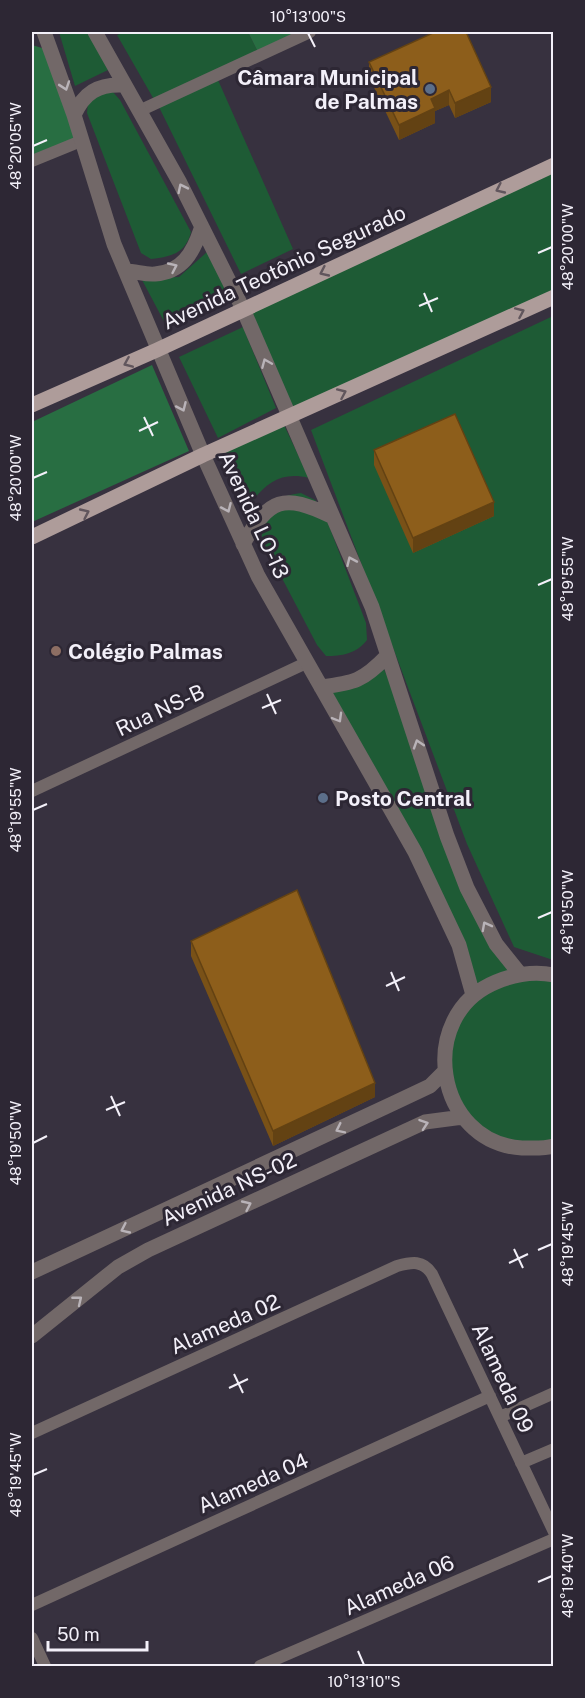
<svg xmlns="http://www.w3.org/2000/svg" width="585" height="1698" font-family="'Public Sans',sans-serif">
	<rect width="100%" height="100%" fill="#37313f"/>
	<path fill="#1e5b35" d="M59,32H88L108,70L75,86Z
		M126,32H248L258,52L156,103L117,35Z
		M218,80L293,249L241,274L159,107Z
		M112,91L120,100L191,232C186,253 171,257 151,259L141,253L87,113L88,102L98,94Z
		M553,166V297L289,417L249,308Z
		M207,252L231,301L167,327L141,278L179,277Z
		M553,316V960L514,947L467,844L311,430Z
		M243,327L276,408L218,438L179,357Z
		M284,425L309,478C281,471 265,483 249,506L224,453Z
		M301,493L315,500L323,510L366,623L367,640C356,654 342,656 326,656L317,645L262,540C261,509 270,497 301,493Z
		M380,661L413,729L452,860L520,974L553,978V1143L513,1147L477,1130L445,1071L456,1017L473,995L454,933L321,687L357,680Z"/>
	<path fill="#286e42" d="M248,32H303L258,52Z
		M32,45L52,51L81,141L32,161Z
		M152,365L189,451L32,522V422Z"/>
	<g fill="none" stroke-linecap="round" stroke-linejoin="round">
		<path stroke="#726868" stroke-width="12" d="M139,111L310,32
			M32,161L81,141
			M32,791L306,663
			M500,1417L554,1393
			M32,1433L397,1266C412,1262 423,1260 432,1274L554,1532
			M521,1463L554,1449
			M32,1605L490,1396
			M32,1638L45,1666
			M260,1666L554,1539"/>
		<path stroke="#726868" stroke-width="15" d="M44,32L74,115L114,244L203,455L258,576L415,852L459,945L473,995
			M95,32L180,183L243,309L372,607L447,836L467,888L496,944L520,974
			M74,115C84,93 98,84 122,85
			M126,271C136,271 145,275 155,274C182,272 193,253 201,229
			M243,544C270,498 283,493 331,516
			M321,687C354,683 363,681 387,656
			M554,975C533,971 515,974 496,982C415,1015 435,1143 522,1148C533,1148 543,1149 554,1146
			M32,1272L394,1103L430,1086L445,1071
			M32,1336L118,1267L148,1250L425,1122L463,1117"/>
		<path stroke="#ae9c9a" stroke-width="15" d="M32,405L157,350L554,165
			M32,537L203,455L554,297"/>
	</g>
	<path fill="#795117" d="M369,62L491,102L455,118L449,105L435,111V123L399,140L369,77Z
		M374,450L494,516L413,553L374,465Z
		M191,941L375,1097L273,1146L191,956Z"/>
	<path fill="#634213" d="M491,87V102L455,118V103Z
		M449,90V105L435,111V123L399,140V125L431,99Z
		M494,502V516L413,553V538Z
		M375,1083V1097L273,1146V1131Z"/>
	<path fill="#8d5e1b" stroke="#634213" stroke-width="1.5" d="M435,32H466L491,87L455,103L449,90L431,99L435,108L399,125L369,62Z
		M455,414L494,502L413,538L374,450Z
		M297,890L375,1083L273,1131L191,941Z"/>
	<defs><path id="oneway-chevron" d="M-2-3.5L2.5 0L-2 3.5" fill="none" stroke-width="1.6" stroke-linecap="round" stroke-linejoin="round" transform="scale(1.5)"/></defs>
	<g stroke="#b9b3b8">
		<use href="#oneway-chevron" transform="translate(65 86) rotate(71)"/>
		<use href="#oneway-chevron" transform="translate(182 188) rotate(-116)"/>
		<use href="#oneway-chevron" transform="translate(173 267) rotate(-25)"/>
		<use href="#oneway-chevron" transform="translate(266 363) rotate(-113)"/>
		<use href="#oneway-chevron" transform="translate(182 407) rotate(66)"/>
		<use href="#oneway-chevron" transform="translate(227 508) rotate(66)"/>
		<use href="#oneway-chevron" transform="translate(351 561) rotate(-114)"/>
		<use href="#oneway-chevron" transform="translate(338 718) rotate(60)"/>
		<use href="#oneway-chevron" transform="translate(418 744) rotate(-108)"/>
		<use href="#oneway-chevron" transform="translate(486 926) rotate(-118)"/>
		<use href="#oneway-chevron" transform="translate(424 1124) rotate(-19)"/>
		<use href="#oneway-chevron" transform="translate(340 1129) rotate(154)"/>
		<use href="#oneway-chevron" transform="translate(247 1205) rotate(-25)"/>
		<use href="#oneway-chevron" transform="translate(125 1229) rotate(155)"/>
		<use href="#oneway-chevron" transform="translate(78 1300) rotate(-39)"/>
	</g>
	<g stroke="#61565d">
		<use href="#oneway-chevron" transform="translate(500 189) rotate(155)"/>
		<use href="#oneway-chevron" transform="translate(324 272) rotate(155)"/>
		<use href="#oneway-chevron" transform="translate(520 312) rotate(-24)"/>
		<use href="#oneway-chevron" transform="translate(128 363) rotate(157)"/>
		<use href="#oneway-chevron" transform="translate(342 393) rotate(-24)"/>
		<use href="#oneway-chevron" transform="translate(85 513) rotate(-25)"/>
	</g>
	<path fill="none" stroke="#f3f0f9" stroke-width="2" d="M308,33L315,47M33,146L47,140M538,253L552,247M424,293L432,312M419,306L438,298M144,417L153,436M139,431L158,422M33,478L47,472M538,585L552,579M267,694L276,714M262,708L281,700M33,810L47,804M538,918L552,912M391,972L399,991M386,986L405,977M111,1096L120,1116M106,1110L125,1102M33,1143L47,1136M514,1249L523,1268M538,1250L552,1244M509,1263L528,1254M234,1374L243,1393M229,1388L248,1379M33,1475L47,1469M538,1582L552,1576M358,1651L364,1665"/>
	<g fill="#5c6f8a" stroke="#2d2734" stroke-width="2">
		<circle cx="430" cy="89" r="6"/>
		<circle cx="323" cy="798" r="6"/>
	</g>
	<circle fill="#8d6e63" stroke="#2d2734" stroke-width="2" cx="56" cy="651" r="6"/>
	<g text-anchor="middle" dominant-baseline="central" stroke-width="6" stroke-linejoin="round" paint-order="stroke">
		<g font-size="21" font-weight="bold" fill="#f3f0f9" stroke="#2d2734" text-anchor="start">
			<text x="418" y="77" text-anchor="end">Câmara Municipal<tspan x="418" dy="24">de Palmas</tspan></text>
			<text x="68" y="651">Colégio Palmas</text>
			<text x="335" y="798">Posto Central</text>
		</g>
		<g font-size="21" fill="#f3f0f9" stroke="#2d2734">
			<text transform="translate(284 267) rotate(-25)">Avenida Teotônio Segurado</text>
			<text transform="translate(254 515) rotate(65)">Avenida LO-13</text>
			<text transform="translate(160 710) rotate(-25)">Rua NS-B</text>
			<text transform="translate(229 1189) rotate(-25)">Avenida NS-02</text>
			<text transform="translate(225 1324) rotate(-24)">Alameda 02</text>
			<text transform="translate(503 1378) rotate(65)">Alameda 09</text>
			<text transform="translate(253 1483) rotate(-24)">Alameda 04</text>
			<text transform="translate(399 1585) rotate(-24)">Alameda 06</text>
		</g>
	</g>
	<rect width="585" height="1698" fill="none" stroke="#2d2734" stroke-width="66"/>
	<path d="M48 1641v9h99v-9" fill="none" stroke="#f3f0f9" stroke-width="3"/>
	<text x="57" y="1641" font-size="18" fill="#f3f0f9" stroke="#2d2734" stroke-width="4.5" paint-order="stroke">50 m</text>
	<rect x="33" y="33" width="519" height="1632" fill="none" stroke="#f3f0f9" stroke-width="2"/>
	<g font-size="15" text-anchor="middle" fill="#f3f0f9">
		<text x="308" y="22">10°13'00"S</text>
		<text transform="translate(16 146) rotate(-90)" y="5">48°20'05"W</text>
		<text transform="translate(568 247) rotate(-90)" y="5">48°20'00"W</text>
		<text transform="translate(16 478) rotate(-90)" y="5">48°20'00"W</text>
		<text transform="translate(568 579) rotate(-90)" y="5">48°19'55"W</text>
		<text transform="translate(16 810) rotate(-90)" y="5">48°19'55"W</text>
		<text transform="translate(568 912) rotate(-90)" y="5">48°19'50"W</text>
		<text transform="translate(16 1143) rotate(-90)" y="5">48°19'50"W</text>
		<text transform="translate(568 1244) rotate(-90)" y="5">48°19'45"W</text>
		<text transform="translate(16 1475) rotate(-90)" y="5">48°19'45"W</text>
		<text transform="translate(568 1576) rotate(-90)" y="5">48°19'40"W</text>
		<text x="364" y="1687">10°13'10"S</text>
	</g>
</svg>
